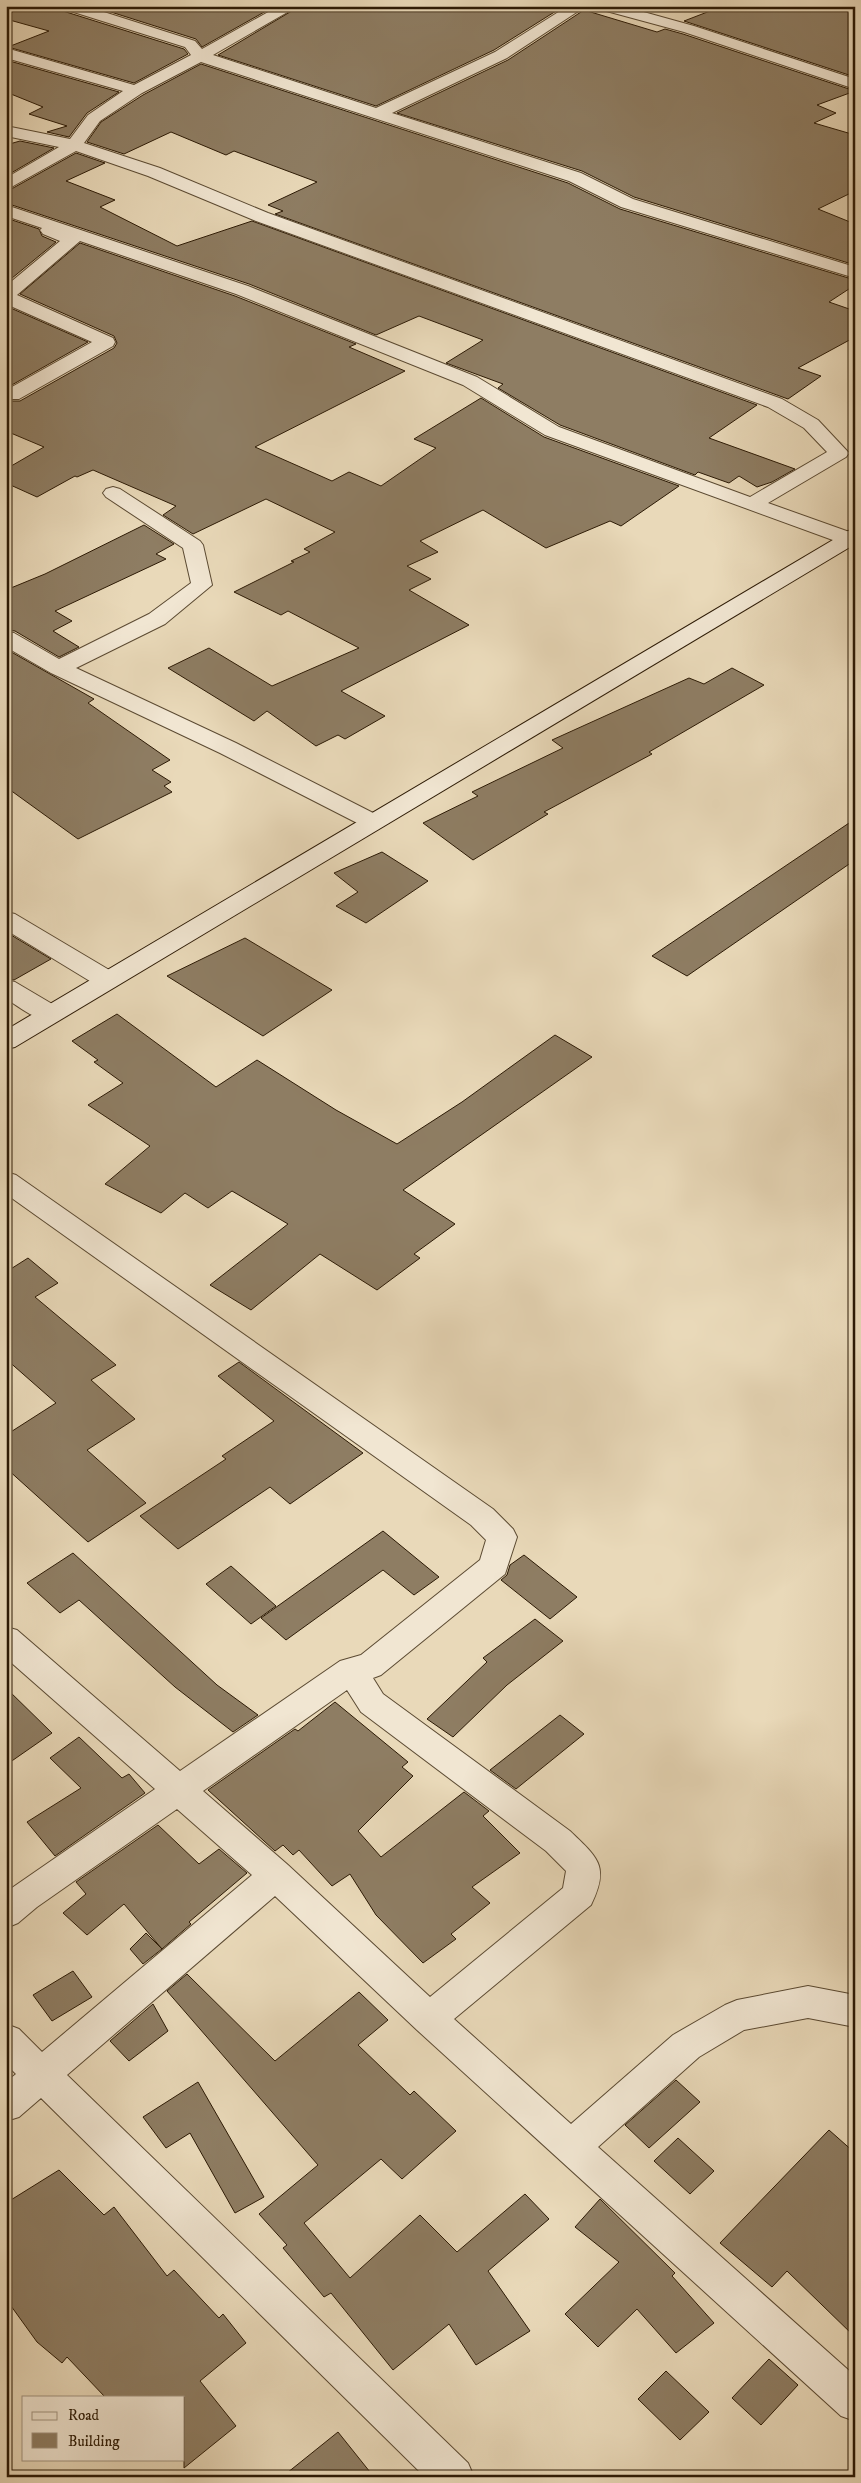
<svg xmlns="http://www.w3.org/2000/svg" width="861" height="2483" font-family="'IM FELL DW Pica',serif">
	<rect width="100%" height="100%" fill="#e9d9b9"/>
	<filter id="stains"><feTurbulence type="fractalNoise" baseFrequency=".004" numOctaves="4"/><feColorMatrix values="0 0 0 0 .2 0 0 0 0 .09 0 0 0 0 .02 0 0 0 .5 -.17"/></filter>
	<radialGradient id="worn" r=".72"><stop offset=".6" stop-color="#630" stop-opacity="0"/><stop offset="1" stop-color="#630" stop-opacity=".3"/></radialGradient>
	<path fill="#8e7d63" stroke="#2c1a05" d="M6,6H60L63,11L184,49L188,54L134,83L8,47L49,31L6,19Z
		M92,6H275L202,47L196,39Z
		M300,6H564L494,50L376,106L218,55Z
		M723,6H855V77L684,21Z
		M584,10L657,32L665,29L683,34L855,91L817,105L836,113L814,123L855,135V191L818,209L855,224V265L634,197L582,171L397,113L508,60Z
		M6,60L119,92L87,113L69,137L47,132L67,126L29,114L43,107L6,92Z
		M201,64L568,183L620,209L855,280V285L829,302L855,311V337L798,368L821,376L788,399L275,214L283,211L268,205L317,182L234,151L226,155L171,132L124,154L87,142L101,122L143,95Z
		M20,141L54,148L6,176V145Z
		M76,153L105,163L66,181L115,200L100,207L177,246L252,221L757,405L709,438L795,469L772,482L757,487L739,476L729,483L698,472L695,475L560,425L498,388L503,384L446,363L483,340L419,316L376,335L249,284L6,203V192Z
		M6,218L39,229L42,236L56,242L6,283Z
		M80,243L235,296L356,344L349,347L405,371L255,447L332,481L349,472L381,486L436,448L414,439L481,398L544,437L679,486L621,526L610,521L546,548L483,510L420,541L438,552L407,566L431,579L409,590L469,625L341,691L385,716L345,739L338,735L316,746L267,711L254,721L168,668L209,648L272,686L359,648L288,611L281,615L234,592L294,562L291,561L310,552L304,549L335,532L266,499L193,534L163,515L176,506L93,470L77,477L75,476L37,497L6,483V469L44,447L6,431V401H20L114,348L117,343L114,336L20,294Z
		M6,306L88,342L10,386L6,385Z
		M144,525L174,544L156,554L166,559L55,611L72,621L53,631L79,647L59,657L15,631L6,630V590L45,574Z
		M6,649L94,699L88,703L170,760L152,770L171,782L164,786L172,792L78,839L6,787Z
		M732,668L764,685L649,752L652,754L544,812L548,814L473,860L423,823L478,796L472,792L563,748L552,740L689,678L704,684Z
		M855,819V860L687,976L652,956Z
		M382,852L428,881L366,923L336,906L358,892L334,873Z
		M6,932L51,959L14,980L6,978Z
		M245,938L332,990L263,1036L167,976Z
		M117,1014L216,1087L257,1060L336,1110L397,1144L462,1102L555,1035L592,1057L403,1190L455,1224L414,1254L420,1258L377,1290L320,1254L251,1310L210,1285L288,1224L232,1191L208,1208L185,1193L161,1213L105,1184L150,1146L88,1105L123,1083L94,1062L98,1060L72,1041Z
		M28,1258L58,1283L35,1297L116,1365L91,1380L135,1419L87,1450L146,1503L88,1542L6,1468V1435L56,1403L6,1359V1272Z
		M239,1362L363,1453L290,1504L270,1487L178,1549L140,1516L226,1459L222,1456L274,1421L218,1376Z
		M383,1531L439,1577L414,1595L383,1570L286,1640L261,1618Z
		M73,1553L217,1685L258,1715L233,1732L175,1687L79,1600L60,1613L27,1583Z
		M524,1555L577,1597L550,1619L501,1580L507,1575L510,1565Z
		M231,1566L276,1606L251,1624L206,1584Z
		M535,1619L563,1641L507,1685L453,1737L427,1719L487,1662L483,1658Z
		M6,1688L52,1733L6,1765Z
		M335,1702L408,1762L402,1767L413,1776L358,1831L381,1857L464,1792L489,1811L483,1816L520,1853L472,1887L490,1903L451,1934L456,1939L423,1963L376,1915L350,1874L332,1886L299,1850L293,1855L283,1845L275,1851L208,1790L295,1729L298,1731Z
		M560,1715L584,1734L516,1789L490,1770Z
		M79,1737L122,1778L129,1774L145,1793L55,1856L27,1822L81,1788L50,1758Z
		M158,1825L199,1864L219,1849L247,1873L189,1922L191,1924L162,1949L124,1904L87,1935L63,1913L86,1894L76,1882Z
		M146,1933L162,1949L143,1964L130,1949Z
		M73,1971L92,1997L52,2021L33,1995Z
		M187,1974L275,2061L359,1992L388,2020L358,2045L410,2095L414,2091L456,2131L402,2179L381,2159L304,2223L350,2278L420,2215L457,2252L525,2194L549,2219L488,2271L530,2331L476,2365L449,2324L393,2370L331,2293L324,2297L283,2248L287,2245L259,2214L318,2165L167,1991Z
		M153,2004L168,2031L129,2061L110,2041Z
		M676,2080L700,2102L649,2148L625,2125Z
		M198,2082L264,2197L235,2213L190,2133L166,2148L143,2117Z
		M829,2130L855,2153V2337L787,2271L772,2287L720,2243Z
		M678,2138L714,2171L690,2194L654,2161Z
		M59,2170L104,2215L114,2207L167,2276L174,2270L219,2318L223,2314L246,2343L200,2381L236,2426L184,2468V2397H105L67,2357L62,2363L37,2342L6,2299V2203Z
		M600,2199L675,2273L672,2276L714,2323L676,2353L637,2309L598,2347L565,2314L619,2262L575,2227Z
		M769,2359L798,2385L761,2425L732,2398Z
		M666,2371L709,2412L680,2440L638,2399Z
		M338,2432L374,2477H282Z"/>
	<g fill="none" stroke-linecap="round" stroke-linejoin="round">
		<defs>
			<path id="minor" d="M62,6H85L195,41L202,49L279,6H298L213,55L376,108L495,52L568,6H586L507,58L392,113L581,173L633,199L855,267V278L621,207L569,181L201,62L142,93L100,121L84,143L160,168L268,213L782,399L818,420L849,453L846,457L768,503L855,534V543H841L545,435L463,385L236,294L80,241L17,295L113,338L115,342L113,346L19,399H6V387L10,388L92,342L6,304V286L60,241L43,234L40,230L42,228L6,216V205L248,286L477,377L559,427L750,497L827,452L804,428L768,407L256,221L148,176L76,151L6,190V178L59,147L6,136V126L70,139L88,115L123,91L6,58V48L134,85L191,55L185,47L64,9Z
				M597,6H622L694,26L855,79V89L684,32L599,9Z
				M113,487L120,489L200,541L203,545L212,585L165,624L76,668L236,743L381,817L385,822L381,827L373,829L365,827L220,753L51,673L6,647V632L14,633L59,659L149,614L191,583L183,548L106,497L103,493L106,489Z
				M6,912L15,914L116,974L119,980L116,986L107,988L98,986L6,930Z
				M6,980L15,982L59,1008L63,1014L59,1020C40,1025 22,1008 6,999Z
				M6,1172L16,1175L493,1509L513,1529L517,1537L505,1574L381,1675L373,1678L383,1694L570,1831C598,1858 610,1866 591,1905L454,2019L571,2124L673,2035L725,2005L737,2000L808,1986L855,1995V2027L808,2018L744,2030L699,2057L598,2147L855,2376V2421L841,2416L417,2030L275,1896L67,2075L468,2463L474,2477H425L41,2098L19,2117L6,2121V2082L16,2074L6,2064V2024L19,2029L42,2052L252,1875L177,1809L37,1907L18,1923L6,1928V1892L155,1789L6,1658V1627L17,1630L180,1771L340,1661L361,1655L480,1560L486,1540L471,1525L6,1194ZM347,1690L361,1712L546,1851L566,1871L563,1888L430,1997L288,1865L203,1791Z"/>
			<path id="secondary" d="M855,529V544L15,1047L6,1049V1030L848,531Z"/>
		</defs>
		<use href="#minor" stroke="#5b4a32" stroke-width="2"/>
		<use href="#secondary" stroke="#2c1a05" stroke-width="2"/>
		<use href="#minor" fill="#f1e6d2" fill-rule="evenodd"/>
		<use href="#secondary" fill="#f1e6d2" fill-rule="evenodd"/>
	</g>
	<rect width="861" height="2483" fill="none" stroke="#e9d9b9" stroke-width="25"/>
	<rect x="8" y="8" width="846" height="2468" fill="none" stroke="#2c1a05" stroke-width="2.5"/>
	<rect x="12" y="12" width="836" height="2458" fill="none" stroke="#2c1a05"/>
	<rect x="22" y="2396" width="162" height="65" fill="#f1e6d2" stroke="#a29480"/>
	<rect x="32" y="2412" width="25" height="8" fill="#f1e6d2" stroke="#a29480"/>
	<text x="68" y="2420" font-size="15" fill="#2c1a05">Road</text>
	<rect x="32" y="2433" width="25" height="15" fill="#8e7d63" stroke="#a29480"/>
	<text x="68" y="2446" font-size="15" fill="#2c1a05">Building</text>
	<rect width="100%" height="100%" filter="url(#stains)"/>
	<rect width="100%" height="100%" fill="url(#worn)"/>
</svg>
